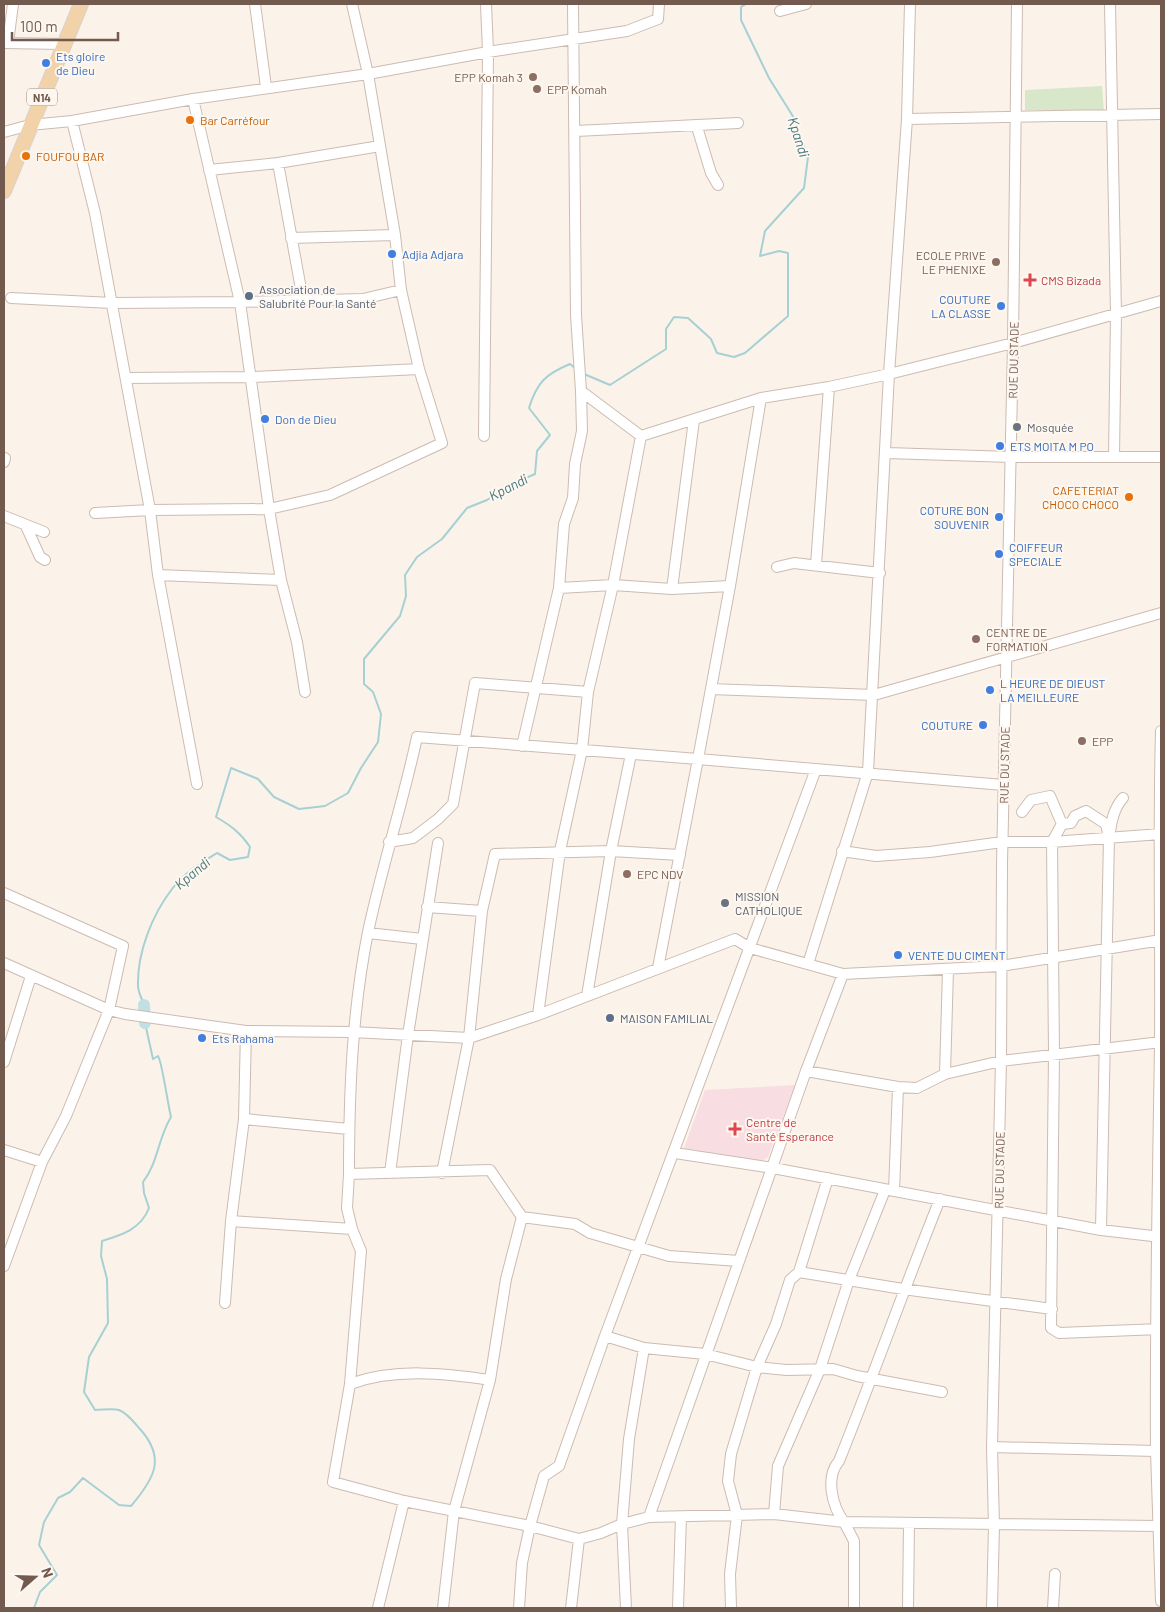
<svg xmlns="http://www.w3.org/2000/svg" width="1165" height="1612" font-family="Barlow,sans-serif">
	<rect width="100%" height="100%" fill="#fbf3ea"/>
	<path fill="#f8dee3" d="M795,1085L768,1157L761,1162L684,1148L705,1090Z"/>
	<path fill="#d8e7c9" d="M1102,86L1104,112L1025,110V90Z"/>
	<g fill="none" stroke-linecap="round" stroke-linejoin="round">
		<path stroke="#a7d0d4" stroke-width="2" d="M584,374L610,385L666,349V329L674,317L688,318L711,339L717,353L734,357L745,353L788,316V253L779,251L760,256L765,231L804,188L808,157L794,118L769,78L741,20V7L746,4
			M144,1005C142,999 138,992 138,986C137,953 152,915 172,889C184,873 201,863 217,853L230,860L248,857L250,847C241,833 230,825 216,817L231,768L258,779L274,797L299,809L325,806L348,793L361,768L378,742L381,714L373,692L364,684V659L400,616L406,596L405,575L417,557L442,539L467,508L487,500L510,485L535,474L537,451L550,435L529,408C537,382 546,374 570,364L576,369
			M34,1608L40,1592L57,1575L39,1545L44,1522L58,1498L70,1492L83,1478L119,1505L131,1506C154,1479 167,1458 139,1428C134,1422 127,1413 119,1410C113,1408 102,1410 95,1410L84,1392L89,1357L108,1323L107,1279L101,1256L102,1241C122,1235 141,1229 149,1208L144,1193L143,1182C158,1163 158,1138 171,1117C168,1106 162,1061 158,1056L153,1059L145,1023"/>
		<path stroke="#c0e0e3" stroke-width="12" d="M144,1005L145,1023"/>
		<defs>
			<path id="minor" d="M255,4L266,87
				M352,4L368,74L488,52L627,31L658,19L659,4
				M573,4L576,315L581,391L641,436
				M1110,4L1116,314L1114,457
				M780,11L806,4
				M4,43L64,44
				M8,43L13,4
				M193,99L240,302L269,509L281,580L297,642L305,692
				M907,119L910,4
				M72,121L95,213L150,510L158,575L197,784
				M697,127L711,173L718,185
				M576,131L738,123
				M4,132L30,125L72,121L193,99L368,74L395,235L401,290L419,369L442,443L330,495L269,509L150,510L95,513
				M278,163L303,300
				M209,170L278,163L380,146
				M291,238L395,235
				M11,298L112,303L240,302L363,299L401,290
				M126,378L252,377L419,369
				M761,398L730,586L698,759L1003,785
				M484,436L488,52L486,4
				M641,436L761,398L829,387L889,374L1013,343L1161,301
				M887,453L1011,457H1161
				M4,462L5,458
				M4,516L44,532
				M26,526L40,557L45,560
				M816,565L829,387
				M777,567L794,563L880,573
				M158,575L281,580
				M559,588L613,585L672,589L730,586
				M672,589L694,420
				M711,689L874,695L1161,613
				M1161,731C1158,835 1161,939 1160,1044C1158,1180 1155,1315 1156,1451H1161
				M522,746L559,588L564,524L573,498L575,464L582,431L581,391
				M1022,812L1031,800L1050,796L1062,824
				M1109,838L1106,824L1086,811L1075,816L1071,823L1062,824L1052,842L1054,1054L1051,1328L1059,1333L1160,1329
				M389,842L413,838L438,819L453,804L475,683L588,692
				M842,851L876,856L930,852L1002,842H1052L1161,834
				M4,893L123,946L109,1010L66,1116L42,1162L4,1150
				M427,907L482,911
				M368,933L422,939
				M4,963L109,1010L125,1014L246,1031L352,1032L469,1038L482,911L495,854L611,851L680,855
				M808,964L868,772L889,374L907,119L1161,114
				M658,968L698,759L417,737C403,803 382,866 368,932C352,1012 349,1093 349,1174L490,1170L522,1217L575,1224L590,1233L669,1256L739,1261
				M587,996L611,851L631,754
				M538,1015L560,851L582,750L588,692L613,585L641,436
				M4,1062L31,976
				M806,1071L898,1087L917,1088L945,1074L1001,1061L1161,1042
				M945,1074L948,970
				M244,1119L349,1129
				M675,1153L773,1168L1101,1230L1161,1237
				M390,1173L408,1035L438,843
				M442,1173L469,1038L538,1015L735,939L750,948L843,974L1001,966L1161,940
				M349,1174L347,1208L352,1229L361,1251L350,1384L333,1482L404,1501L530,1526L579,1539L601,1533L622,1524L649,1517L774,1514L844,1522C832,1506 825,1477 839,1461C874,1374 905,1286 940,1199
				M894,1191L898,1087
				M231,1221L352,1229
				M1101,1230L1109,838C1111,824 1113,809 1123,798
				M4,1266L42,1162
				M799,1272L903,1289L1052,1309
				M225,1303L231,1221L244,1119L246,1031
				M605,1336L816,769
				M350,1384C394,1368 444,1373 490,1380
				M992,1447L1156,1451L1161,1601
				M774,1514L778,1466L820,1369L849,1280L885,1190
				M649,1517L806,1071L843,974
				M844,1522L1158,1526
				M844,1522L854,1541V1608
				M378,1608L404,1501
				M443,1608L454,1511L490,1380L506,1279L522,1217
				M519,1608L522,1563L530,1526L544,1476L559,1466L605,1336L644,1348L705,1354L757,1367L786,1370L833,1369L857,1376L942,1392
				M571,1608L579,1539
				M626,1608L622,1524L629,1439L644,1348
				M678,1608L681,1517
				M731,1608L730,1574L737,1515L728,1481L731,1454L757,1367L776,1324L790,1280L799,1272L828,1178
				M908,1608L909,1523
				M992,1608L994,1525L992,1447L1001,1061L1002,864L1013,343L1017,4
				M1053,1608L1055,1574"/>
			<path id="major" d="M4,191L81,4"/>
		</defs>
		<use href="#minor" stroke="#ccbbb1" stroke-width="12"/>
		<use href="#major" stroke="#d8d1ce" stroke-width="16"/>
		<use href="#minor" stroke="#fff" stroke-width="10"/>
		<use href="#major" stroke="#f2d2a9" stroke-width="14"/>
	</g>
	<g fill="#3f7fe0" stroke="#fdf7f0" stroke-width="2">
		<circle cx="46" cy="63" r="5"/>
		<circle cx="392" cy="254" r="5"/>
		<circle cx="1001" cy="306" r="5"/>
		<circle cx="265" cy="419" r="5"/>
		<circle cx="1000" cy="446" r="5"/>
		<circle cx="999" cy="517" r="5"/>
		<circle cx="999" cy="554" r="5"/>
		<circle cx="990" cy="690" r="5"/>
		<circle cx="983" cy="725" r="5"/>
		<circle cx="898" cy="955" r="5"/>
		<circle cx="202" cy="1038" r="5"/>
	</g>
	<g fill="#8d6e63" stroke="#fdf7f0" stroke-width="2">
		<circle cx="533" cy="77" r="5"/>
		<circle cx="537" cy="89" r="5"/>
		<circle cx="996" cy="262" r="5"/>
		<circle cx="976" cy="639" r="5"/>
		<circle cx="1082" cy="741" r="5"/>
		<circle cx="627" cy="874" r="5"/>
	</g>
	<g fill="#e8710a" stroke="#fdf7f0" stroke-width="2">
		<circle cx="190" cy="120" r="5"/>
		<circle cx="26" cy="156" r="5"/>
		<circle cx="1129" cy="497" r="5"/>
	</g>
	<g fill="#e0444e" stroke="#fdf7f0" stroke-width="2">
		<path d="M1027.5 272.5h5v5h5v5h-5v5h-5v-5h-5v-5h5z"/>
		<path d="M732.5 1121.5h5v5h5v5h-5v5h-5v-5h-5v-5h5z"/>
	</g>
	<g fill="#5c6f8a" stroke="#fdf7f0" stroke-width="2">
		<circle cx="249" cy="296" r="5"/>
		<circle cx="610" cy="1018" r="5"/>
	</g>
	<g fill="#6b7280" stroke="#fdf7f0" stroke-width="2">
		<circle cx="1017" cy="427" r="5"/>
		<circle cx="725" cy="903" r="5"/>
	</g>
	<g text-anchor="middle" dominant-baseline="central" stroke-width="4" stroke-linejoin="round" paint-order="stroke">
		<rect fill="#fdf7f0" stroke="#9c897f" stroke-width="1" x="27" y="88.5" width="30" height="17" rx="4"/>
		<g font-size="11" font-weight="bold" fill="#735a4f">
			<text x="42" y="97">N14</text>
		</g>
		<g font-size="12" fill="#366cbe" stroke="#fdf7f0" text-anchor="start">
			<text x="56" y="56">Ets gloire<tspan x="56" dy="14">de Dieu</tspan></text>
			<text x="402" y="254">Adjia Adjara</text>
			<text x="991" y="299" text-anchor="end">COUTURE<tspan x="991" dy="14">LA CLASSE</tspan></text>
			<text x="275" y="419">Don de Dieu</text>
			<text x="1010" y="446">ETS MOITA M PO</text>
			<text x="989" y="510" text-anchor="end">COTURE BON<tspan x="989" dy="14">SOUVENIR</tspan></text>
			<text x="1009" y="547">COIFFEUR<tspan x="1009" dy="14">SPECIALE</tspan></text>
			<text x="1000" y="683">L HEURE DE DIEUST<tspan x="1000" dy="14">LA MEILLEURE</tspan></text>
			<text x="973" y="725" text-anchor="end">COUTURE</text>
			<text x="908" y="955">VENTE DU CIMENT</text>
			<text x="212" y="1038">Ets Rahama</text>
		</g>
		<g font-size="12" fill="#785e54" stroke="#fdf7f0" text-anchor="start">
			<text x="523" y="77" text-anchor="end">EPP Komah 3</text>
			<text x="547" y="89">EPP Komah</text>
			<text x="986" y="255" text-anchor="end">ECOLE PRIVE<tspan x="986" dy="14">LE PHENIXE</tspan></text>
			<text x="986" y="632">CENTRE DE<tspan x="986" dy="14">FORMATION</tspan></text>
			<text x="1092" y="741">EPP</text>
			<text x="637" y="874">EPC NDV</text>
		</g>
		<g font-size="12" fill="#c56008" stroke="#fdf7f0" text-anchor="start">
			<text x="200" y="120">Bar Carréfour</text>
			<text x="36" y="156">FOUFOU BAR</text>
			<text x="1119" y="490" text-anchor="end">CAFETERIAT<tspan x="1119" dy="14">CHOCO CHOCO</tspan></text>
		</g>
		<g font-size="12" fill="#be3a42" stroke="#fdf7f0" text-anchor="start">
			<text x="1041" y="280">CMS Bizada</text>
			<text x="746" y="1122">Centre de<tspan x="746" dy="14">Santé Esperance</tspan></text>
		</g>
		<g font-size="12" fill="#4e5e75" stroke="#fdf7f0" text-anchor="start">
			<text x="259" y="289">Association de<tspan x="259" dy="14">Salubrité Pour la Santé</tspan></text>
			<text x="620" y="1018">MAISON FAMILIAL</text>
		</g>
		<g font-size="12" fill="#735a4f" stroke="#fdf7f0">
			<text transform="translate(1013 360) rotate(-89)">RUE DU STADE</text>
			<text transform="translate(1004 765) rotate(-89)">RUE DU STADE</text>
			<text transform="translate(999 1170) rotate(-89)">RUE DU STADE</text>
		</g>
		<g font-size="12" fill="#5b616d" stroke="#fdf7f0" text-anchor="start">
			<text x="1027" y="427">Mosquée</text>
			<text x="735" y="896">MISSION<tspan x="735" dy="14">CATHOLIQUE</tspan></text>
		</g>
		<g font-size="14" font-style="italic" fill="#47787d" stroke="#fdf7f0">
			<text transform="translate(799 137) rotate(72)">Kpandi</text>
			<text transform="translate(508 487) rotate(-27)">Kpandi</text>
			<text transform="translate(192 873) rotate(-40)">Kpandi</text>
		</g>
	</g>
	<rect width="1165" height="1612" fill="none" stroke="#735a4f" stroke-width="10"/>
	<g transform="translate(35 1577) rotate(70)" stroke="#fdf7f0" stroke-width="4" paint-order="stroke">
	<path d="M0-4L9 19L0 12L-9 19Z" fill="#735a4f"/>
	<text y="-8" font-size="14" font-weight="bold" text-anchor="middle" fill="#735a4f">N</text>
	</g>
	<path d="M12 32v8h106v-8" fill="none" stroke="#735a4f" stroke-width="2.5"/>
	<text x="20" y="32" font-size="15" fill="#735a4f" stroke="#fdf7f0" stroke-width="4" paint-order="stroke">100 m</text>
</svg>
